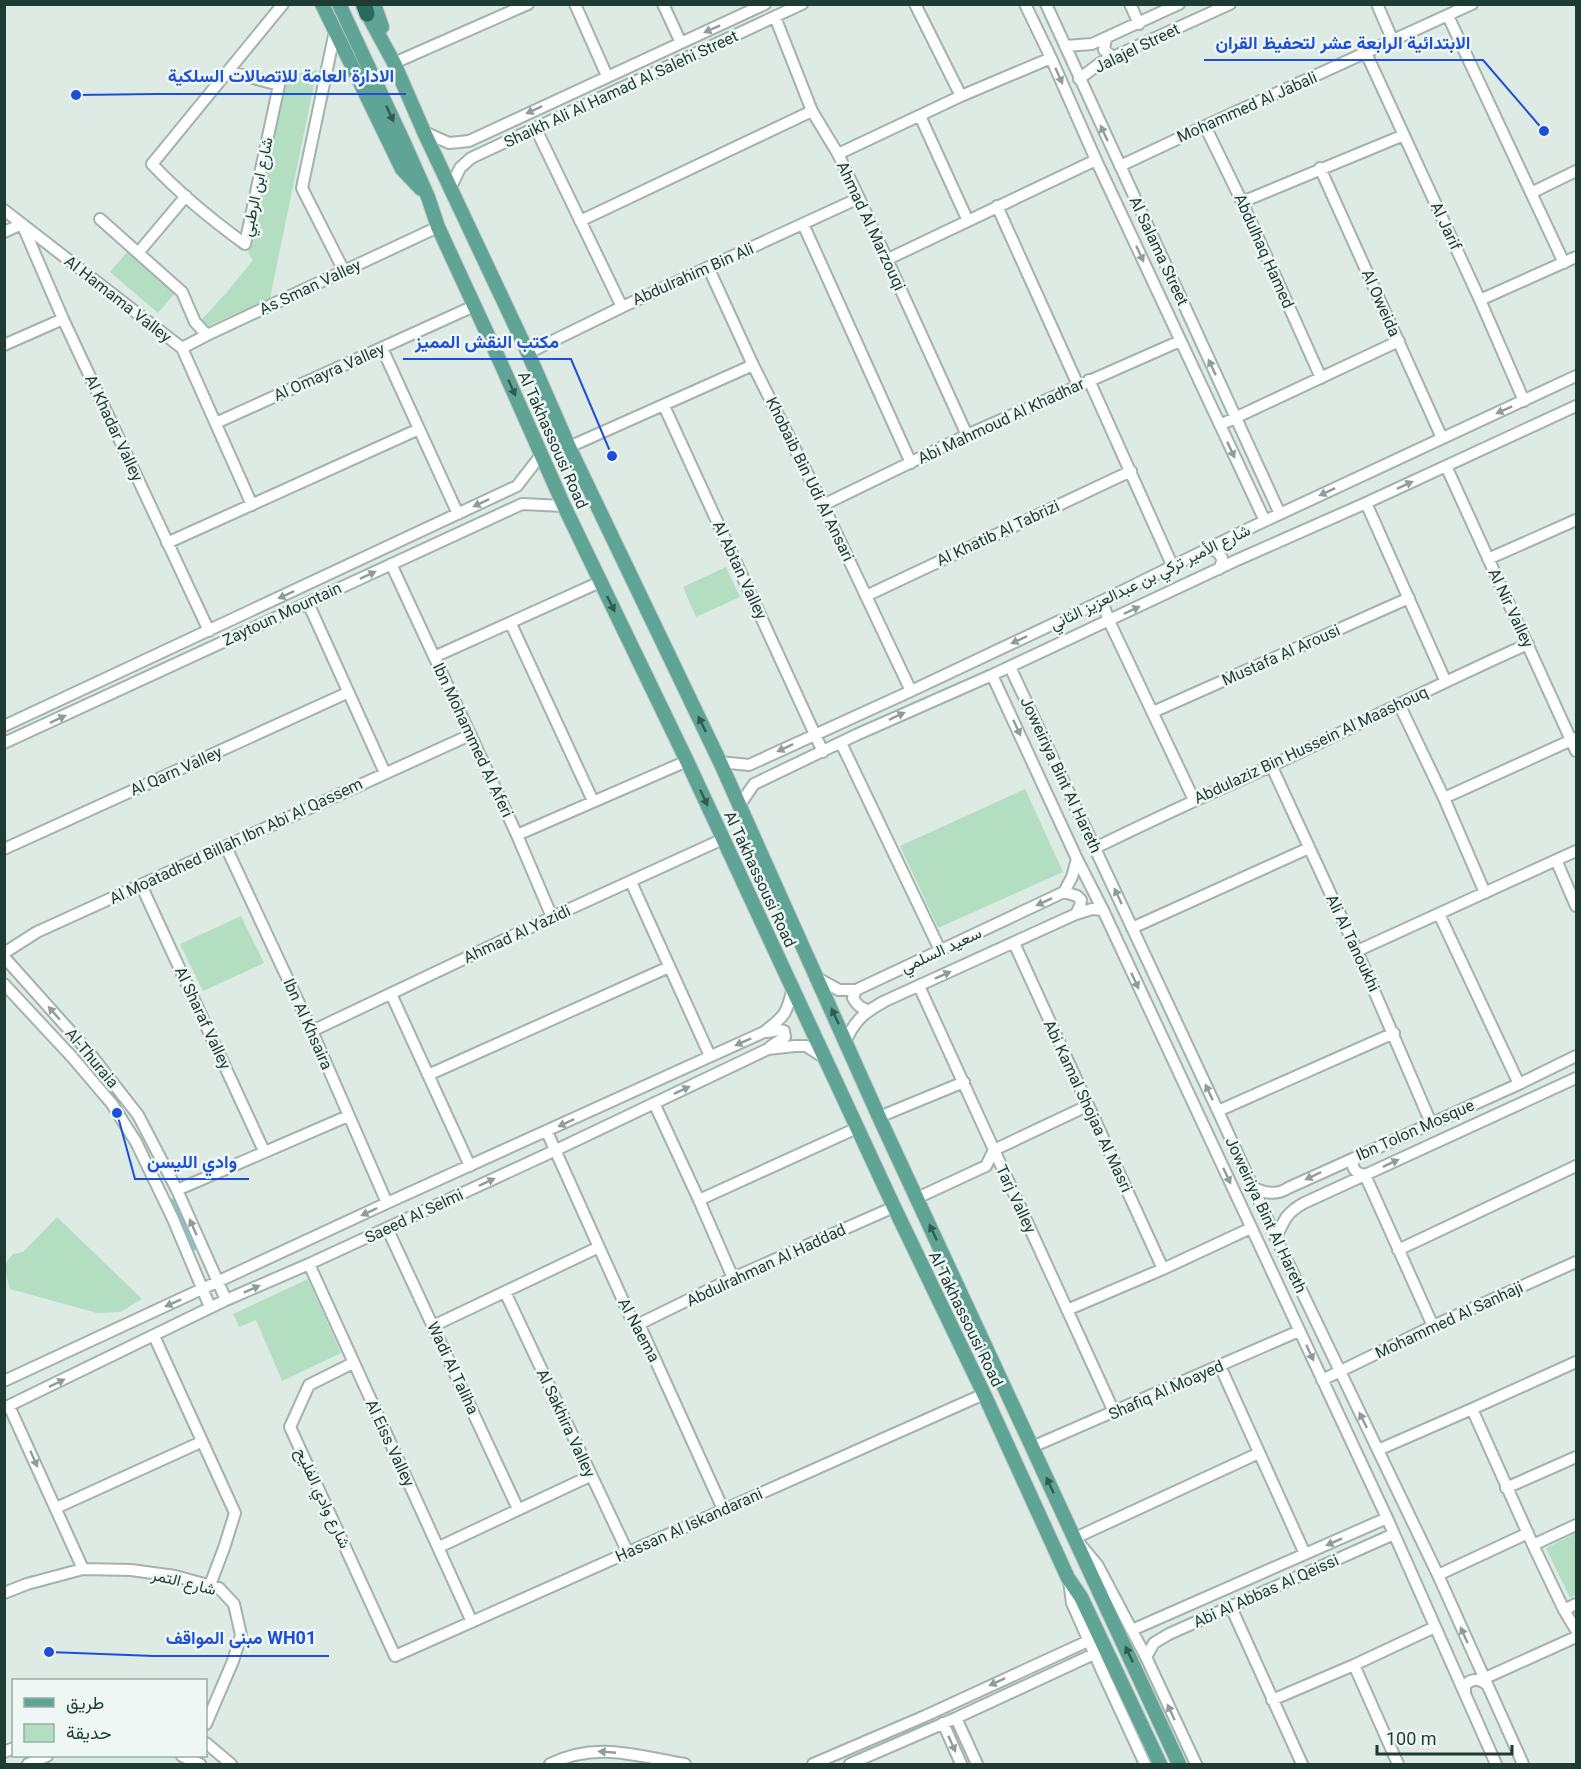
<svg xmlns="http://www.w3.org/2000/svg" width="1581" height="1769" font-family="Roboto,Vazirmatn,sans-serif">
	<rect width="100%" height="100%" fill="#deebe5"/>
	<path fill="#b4dec1" d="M317,70L270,298L208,326L202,319L227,292L253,260L248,253L285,83L294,74Z
		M127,252L175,293L158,313L110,272Z
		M726,567L740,597L696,617L683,587Z
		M1025,789L1063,872L938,928L900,846Z
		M241,916L264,963L203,991L180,944Z
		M57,1217L142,1299L120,1312L97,1313L10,1289L5,1271L7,1261L13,1254L23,1252Z
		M308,1279L341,1353L282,1381L256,1320L239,1327L233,1314Z
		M1576,1533V1595L1570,1598L1546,1548Z"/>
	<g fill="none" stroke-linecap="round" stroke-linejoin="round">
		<path stroke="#80c5d5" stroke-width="16" d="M172,1207L190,1244"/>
		<defs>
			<path id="minor" d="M575,4L607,76
				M663,4L681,43
				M915,4L961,96
				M1025,4L1051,58L1096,160L1265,521
				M1046,4L1280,514
				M1130,4L1139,24
				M1377,4L1393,41
				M1448,16L1564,263
				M775,17L812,111L838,154L859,198L967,435
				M335,31L302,188L344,271
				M1106,38L1104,50L1113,57
				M1065,46L1092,44L1179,4
				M1366,53L1480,300L1524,401
				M394,63L528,4
				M228,71L279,85L245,244C212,220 180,194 152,164L283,4
				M1079,79L1100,63L1230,4
				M920,116L968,221
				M1205,126L1242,202L1321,378
				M536,129L622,307
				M424,132L449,143L469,141L765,4
				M838,154L961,96L1051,58
				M1120,166L1205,126L1472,4
				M1320,168L1442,438
				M451,187L460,168L471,158L802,4
				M1531,193L1576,171
				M1242,202L1404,135
				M997,206L1078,385
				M4,210L182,348L252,505
				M100,219L182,292L195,322L207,335
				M580,221L812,111
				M803,224L911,463
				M4,232L22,224L63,319L209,631
				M138,253L186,196
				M888,259L1096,160
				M708,267L753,365L823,505L911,691
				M1480,300L1576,257
				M4,345L63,319
				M182,348L207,335L438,227
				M382,348L458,514
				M528,353L622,307L859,198
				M1089,380L1173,567
				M664,406L823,752
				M216,423L474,306
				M1220,425L1399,341
				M569,447L753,365
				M1446,466L1576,751
				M1366,503L1445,680
				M823,505L967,435L1180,341
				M167,543L419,429
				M1207,549L1217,551L1222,558V562L1219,569
				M1488,559L1576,520
				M391,564L517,835L552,917
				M866,596L1131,471
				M1102,601L1109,621L1194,800
				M308,603L385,773
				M511,624L593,801
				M434,657L600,582
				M1010,667L1218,1111L1276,1238L1438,1575L1523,1764
				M992,675L1077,859L1103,910L1387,1518L1496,1764
				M1399,704L1444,798L1485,893
				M1153,712L1409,598
				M4,726L517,486L541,455
				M4,743L522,504L564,506
				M841,743L940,950
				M720,762L749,765L911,691L1102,601L1254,526L1576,376
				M1271,765L1357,951L1431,1123
				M1444,798L1576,738
				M739,806L754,784L856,735L992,675L1237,560L1366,503L1576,406
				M517,835L687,761
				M226,847L312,1031L387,1203
				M1095,848C1154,819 1213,792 1273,765C1358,725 1442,682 1528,644
				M4,849L347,693
				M1556,860L1576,906
				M631,882L710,1056
				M141,885L264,1151
				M1064,892L1077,896L1081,900L1080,906L1076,914
				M1439,914L1519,1084
				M1132,928L1309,848
				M1014,943L1163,1269
				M1357,951L1576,851
				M4,953L37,932L470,735
				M4,957L88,1051L138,1115L177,1190L226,1300
				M817,978L839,990H856L1064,892L1072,877L1077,859
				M4,984L72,1057L112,1104L136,1142L173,1219L210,1307
				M919,986L1114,1412
				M856,990L853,998C857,1005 860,1008 868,1010
				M391,994L470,1166
				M312,1031L552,917L723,839
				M767,1032L778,1030L784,1031L785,1037L770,1047
				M846,1040C856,1019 865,1012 885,1001L1076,914L1092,909L1103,910
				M428,1075L669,967
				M654,1103L699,1200L733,1278
				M1218,1111L1394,1033
				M879,1117L964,1082
				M547,1132L630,1316L639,1324L723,1509
				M1355,1158C1350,1168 1355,1173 1365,1175L1433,1326
				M1253,1187C1264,1194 1278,1195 1288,1188L1519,1084L1576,1056
				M177,1190L348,1116
				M917,1198L986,1166L994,1150L1087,1106
				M699,1200L857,1128
				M387,1228L518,1509
				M1276,1238C1284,1220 1286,1213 1304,1203L1576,1078
				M1398,1250L1576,1166
				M309,1264L472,1622
				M505,1292L628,1553
				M1067,1310L1163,1269L1251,1228
				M639,1324L733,1278L894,1207
				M433,1326L599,1247
				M154,1336L235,1513L224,1548L210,1585
				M353,1363L309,1385L290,1427L395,1656L984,1394
				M1220,1366L1305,1554
				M1322,1380L1433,1326L1576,1262
				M4,1381L387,1203L764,1032C785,1016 787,1014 793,987
				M9,1406L83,1569
				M4,1408L226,1300L309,1264L556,1150L768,1049L795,1046H806L825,1058
				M1472,1409L1533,1545L1564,1610L1576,1630
				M1032,1447L1299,1331
				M1378,1450L1472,1409L1576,1362
				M1506,1488L1576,1457
				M56,1508L201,1442
				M1533,1545L1576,1525
				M439,1547L590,1476
				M1438,1575L1528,1533
				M1069,1581L1072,1603L1102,1671L1145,1764
				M4,1593L27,1584L83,1569L131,1570L175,1576L219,1588L234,1604L241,1635L233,1661L206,1724
				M1230,1605L1302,1764
				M1564,1610L1576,1604
				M1132,1630L1387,1518
				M1146,1657L1154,1643L1169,1634L1394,1534
				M1354,1665L1398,1764
				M1483,1679L1576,1637
				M1465,1694V1685C1471,1679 1479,1678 1486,1684
				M1272,1700L1354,1665L1435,1627
				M956,1718L977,1764
				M943,1723L961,1764
				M206,1743L231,1764
				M4,1752L14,1748
				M182,1756L200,1764
				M28,1764L47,1756
				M550,1764C597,1741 636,1756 685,1764
				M813,1764L925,1716L1088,1641
				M850,1764L956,1718L1094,1654
				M1196,1764L1146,1657L1098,1566L1075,1538L1259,1453"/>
			<path id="major" d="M322,4L402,169L421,189
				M339,4L404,143L428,197L438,227L498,357L564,506L687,761L894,1207L984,1394L1068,1578L1081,1597L1160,1764
				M374,4L382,27
				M363,6L394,63L424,132L528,353L569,447L720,762L879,1117L1179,1764"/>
			<path id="highway" d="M364,4L367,14"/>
		</defs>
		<use href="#minor" stroke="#a1b3ac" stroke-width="14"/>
		<use href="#major" stroke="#c0c8c6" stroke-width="16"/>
		<use href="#highway" stroke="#c0c8c6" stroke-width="18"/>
		<use href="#minor" stroke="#fff" stroke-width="10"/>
		<use href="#major" stroke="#5fa494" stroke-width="14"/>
		<use href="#highway" stroke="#286a5e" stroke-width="15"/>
	</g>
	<defs><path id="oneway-solid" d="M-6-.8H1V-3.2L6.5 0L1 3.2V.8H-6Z" transform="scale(1.5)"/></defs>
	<g fill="#8e9d9a">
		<use href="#oneway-solid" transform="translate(712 29) rotate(156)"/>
		<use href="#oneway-solid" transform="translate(1059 76) rotate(66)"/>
		<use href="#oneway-solid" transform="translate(534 110) rotate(155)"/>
		<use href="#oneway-solid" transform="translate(1104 133) rotate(-115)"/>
		<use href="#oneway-solid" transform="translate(1140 254) rotate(65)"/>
		<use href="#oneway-solid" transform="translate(1212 367) rotate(-115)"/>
		<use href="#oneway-solid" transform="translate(1504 410) rotate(156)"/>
		<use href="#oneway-solid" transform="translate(1231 450) rotate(65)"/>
		<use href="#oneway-solid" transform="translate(1405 485) rotate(-25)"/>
		<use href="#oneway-solid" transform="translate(1327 492) rotate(155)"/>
		<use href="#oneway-solid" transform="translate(481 503) rotate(155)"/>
		<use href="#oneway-solid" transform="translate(368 575) rotate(-25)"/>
		<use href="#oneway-solid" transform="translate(286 595) rotate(155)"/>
		<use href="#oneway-solid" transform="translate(1132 610) rotate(-25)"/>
		<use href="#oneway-solid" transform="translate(1019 640) rotate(155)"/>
		<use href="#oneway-solid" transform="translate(897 716) rotate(-25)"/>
		<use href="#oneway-solid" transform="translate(58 719) rotate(-25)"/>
		<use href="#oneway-solid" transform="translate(1017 728) rotate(65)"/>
		<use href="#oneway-solid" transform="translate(785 748) rotate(155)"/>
		<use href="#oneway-solid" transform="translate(1118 896) rotate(-115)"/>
		<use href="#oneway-solid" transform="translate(1044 902) rotate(155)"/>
		<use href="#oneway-solid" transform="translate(943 975) rotate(-24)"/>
		<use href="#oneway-solid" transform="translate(1135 981) rotate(65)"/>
		<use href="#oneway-solid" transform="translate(54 1013) rotate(-131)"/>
		<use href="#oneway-solid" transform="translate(743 1042) rotate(156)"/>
		<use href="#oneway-solid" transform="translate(682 1090) rotate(-25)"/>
		<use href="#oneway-solid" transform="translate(1209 1092) rotate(-115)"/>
		<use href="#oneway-solid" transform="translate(566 1123) rotate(155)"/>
		<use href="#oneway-solid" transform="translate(1391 1163) rotate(-25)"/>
		<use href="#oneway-solid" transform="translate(1227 1176) rotate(65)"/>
		<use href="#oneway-solid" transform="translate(1313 1176) rotate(155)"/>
		<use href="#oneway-solid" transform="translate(487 1182) rotate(-25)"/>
		<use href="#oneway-solid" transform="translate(369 1212) rotate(155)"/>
		<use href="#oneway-solid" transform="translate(193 1227) rotate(-114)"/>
		<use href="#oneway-solid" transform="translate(252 1289) rotate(-24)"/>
		<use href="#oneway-solid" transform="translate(173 1303) rotate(156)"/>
		<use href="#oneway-solid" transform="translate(1310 1353) rotate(65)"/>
		<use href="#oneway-solid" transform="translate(57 1383) rotate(-26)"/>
		<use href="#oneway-solid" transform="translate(1363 1420) rotate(-116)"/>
		<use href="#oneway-solid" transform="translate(34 1459) rotate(66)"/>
		<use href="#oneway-solid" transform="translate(1334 1542) rotate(156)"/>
		<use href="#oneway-solid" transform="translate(1464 1635) rotate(-114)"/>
		<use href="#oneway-solid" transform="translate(997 1682) rotate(155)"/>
		<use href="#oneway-solid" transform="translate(1171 1712) rotate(-115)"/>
		<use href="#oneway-solid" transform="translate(952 1744) rotate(66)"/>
		<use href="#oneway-solid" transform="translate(607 1752) rotate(-175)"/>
	</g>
	<g fill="#325a51">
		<use href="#oneway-solid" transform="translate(390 114) rotate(65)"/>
		<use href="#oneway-solid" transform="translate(512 388) rotate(66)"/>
		<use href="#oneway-solid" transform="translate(611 604) rotate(64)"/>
		<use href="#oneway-solid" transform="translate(702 724) rotate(-116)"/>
		<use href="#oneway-solid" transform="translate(704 798) rotate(65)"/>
		<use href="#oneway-solid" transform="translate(835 1016) rotate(-115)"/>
		<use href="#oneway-solid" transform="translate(933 1232) rotate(-115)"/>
		<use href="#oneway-solid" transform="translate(1050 1485) rotate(-115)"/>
		<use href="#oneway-solid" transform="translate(1129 1654) rotate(-115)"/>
	</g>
	<g text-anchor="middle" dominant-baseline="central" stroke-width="5" stroke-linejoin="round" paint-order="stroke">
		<g font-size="16" fill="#1e3b34" stroke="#eef7f3">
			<text transform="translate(1137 48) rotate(-26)">Jalajel Street</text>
			<text transform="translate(621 89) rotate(-25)">Shaikh Ali Al Hamad Al Salehi Street</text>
			<text transform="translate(1247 107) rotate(-24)">Mohammed Al Jabali</text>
			<text transform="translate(257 187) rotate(-78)">شارع ابن الرطبي</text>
			<text transform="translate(871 226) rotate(65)">Ahmad Al Marzouqi</text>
			<text transform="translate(1446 226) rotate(65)">Al Jarif</text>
			<text transform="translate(1159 251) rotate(65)">Al Salama Street</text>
			<text transform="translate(1264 251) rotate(66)">Abdulhaq Hamed</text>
			<text transform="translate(693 274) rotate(-24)">Abdulrahim Bin Ali</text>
			<text transform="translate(310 287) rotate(-25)">As Sman Valley</text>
			<text transform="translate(118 299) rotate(38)">Al Hamama Valley</text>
			<text transform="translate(1381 303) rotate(66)">Al Oweida</text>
			<text transform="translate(329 372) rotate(-24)">Al Omayra Valley</text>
			<text transform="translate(1001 421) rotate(-25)">Abi Mahmoud Al Khadhar</text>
			<text transform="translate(114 428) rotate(65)">Al Khadar Valley</text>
			<text transform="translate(553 440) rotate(66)">Al Takhassousi Road</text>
			<text transform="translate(810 479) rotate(64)">Khobaib Bin Udi Al Ansari</text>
			<text transform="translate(998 533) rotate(-25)">Al Khatib Al Tabrizi</text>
			<text transform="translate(740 570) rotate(65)">Al Abtan Valley</text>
			<text transform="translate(1150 577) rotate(-26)">شارع الأمير تركي بن عبدالعزيز الثاني</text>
			<text transform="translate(1511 608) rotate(65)">Al Nir Valley</text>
			<text transform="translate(282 614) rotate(-25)">Zaytoun Mountain</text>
			<text transform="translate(1281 655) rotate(-24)">Mustafa Al Arousi</text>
			<text transform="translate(473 740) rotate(65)">Ibn Mohammed Al Aferi</text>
			<text transform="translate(1311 745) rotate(-25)">Abdulaziz Bin Hussein Al Maashouq</text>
			<text transform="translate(176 771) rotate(-24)">Al Qarn Valley</text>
			<text transform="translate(1061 775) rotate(65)">Joweiriya Bint Al Hareth</text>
			<text transform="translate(236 841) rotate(-25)">Al Moatadhed Billah Ibn Abi Al Qassem</text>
			<text transform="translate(760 879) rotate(65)">Al Takhassousi Road</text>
			<text transform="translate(517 934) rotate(-25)">Ahmad Al Yazidi</text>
			<text transform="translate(1353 943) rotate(65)">Ali Al Tanoukhi</text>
			<text transform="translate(941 950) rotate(-25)">سعيد السلمي</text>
			<text transform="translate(203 1018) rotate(65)">Al Sharaf Valley</text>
			<text transform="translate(308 1024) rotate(66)">Ibn Al Khsaira</text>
			<text transform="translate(92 1058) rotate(50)">Al-Thuraia</text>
			<text transform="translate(1088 1106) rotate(65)">Abi Kamal Shojaa Al Masri</text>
			<text transform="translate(1415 1130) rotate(-24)">Ibn Tolon Mosque</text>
			<text transform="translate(1016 1199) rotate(65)">Tarj Valley</text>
			<text transform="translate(1266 1215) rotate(65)">Joweiriya Bint Al Hareth</text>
			<text transform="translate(414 1216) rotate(-25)">Saeed Al Selmi</text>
			<text transform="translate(766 1265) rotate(-25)">Abdulrahman Al Haddad</text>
			<text transform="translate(966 1319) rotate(64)">Al Takhassousi Road</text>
			<text transform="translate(1449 1320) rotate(-25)">Mohammed Al Sanhaji</text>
			<text transform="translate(639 1330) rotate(62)">Al Naema</text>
			<text transform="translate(453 1368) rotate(65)">Wadi Al Taliha</text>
			<text transform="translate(1166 1390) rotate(-24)">Shafiq Al Moayed</text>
			<text transform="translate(566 1423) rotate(65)">Al Sakhira Valley</text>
			<text transform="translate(390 1443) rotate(65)">Al Eiss Valley</text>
			<text transform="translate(323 1498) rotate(65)">شارع وادي الفليح</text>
			<text transform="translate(689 1525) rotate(-24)">Hassan Al Iskandarani</text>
			<text transform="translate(184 1582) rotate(14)">شارع التمر</text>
			<text transform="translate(1266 1591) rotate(-24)">Abi Al Abbas Al Qeissi</text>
		</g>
	</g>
	<path fill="none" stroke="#1d4ed8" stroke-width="2" d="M1544 131L1483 60H1204M76 95L156 94H406M612 456L571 359H403M117 1113L135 1179H249M49 1652L154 1656H329"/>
	<g fill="#1d4ed8" stroke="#eef7f3" stroke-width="2">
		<circle cx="1544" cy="131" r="6"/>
		<circle cx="76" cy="95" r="6"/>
		<circle cx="612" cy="456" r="6"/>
		<circle cx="117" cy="1113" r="6"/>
		<circle cx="49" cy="1652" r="6"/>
	</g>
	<g font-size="18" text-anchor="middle" font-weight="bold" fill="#1d4ed8" stroke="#eef7f3" stroke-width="5" stroke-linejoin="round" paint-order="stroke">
		<text x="1343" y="49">الابتدائية الرابعة عشر لتحفيظ القران</text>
		<text x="281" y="82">الادارة العامة للاتصالات السلكية</text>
		<text x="487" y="348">مكتب النقش المميز</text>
		<text x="192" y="1168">وادي الليسن</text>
		<text x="241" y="1644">مبنى المواقف WH01</text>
	</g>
	<rect width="1581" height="1769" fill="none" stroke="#1e3b34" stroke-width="12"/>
	<rect x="12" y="1679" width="195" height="78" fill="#eef7f3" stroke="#9baca7" stroke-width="1.5"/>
	<rect x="24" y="1698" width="30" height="9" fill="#5fa494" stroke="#9baca7" stroke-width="1.5"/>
	<text x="66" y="1709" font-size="18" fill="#1e3b34">طريق</text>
	<rect x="24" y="1724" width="30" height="18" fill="#b4dec1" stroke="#9baca7" stroke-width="1.5"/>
	<text x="66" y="1739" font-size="18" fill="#1e3b34">حديقة</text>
	<path d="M1377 1745v9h135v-9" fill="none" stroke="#1e3b34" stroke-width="3"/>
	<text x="1386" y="1745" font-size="18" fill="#1e3b34" stroke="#eef7f3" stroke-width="4.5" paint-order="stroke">100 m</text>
</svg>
